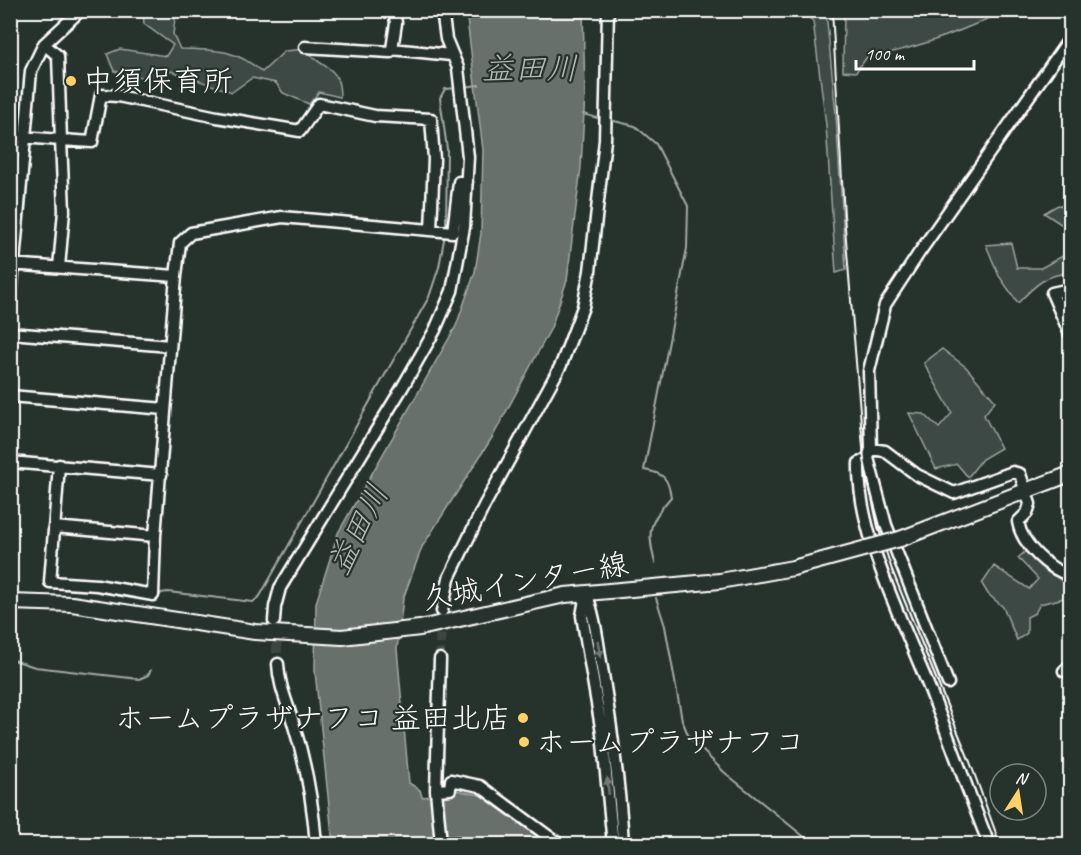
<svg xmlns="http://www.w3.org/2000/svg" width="1081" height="855" font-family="Caveat,'Klee One',sans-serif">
	<rect width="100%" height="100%" fill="#26332d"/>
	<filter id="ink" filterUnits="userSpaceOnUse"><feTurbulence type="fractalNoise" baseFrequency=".0167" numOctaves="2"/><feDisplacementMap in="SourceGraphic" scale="12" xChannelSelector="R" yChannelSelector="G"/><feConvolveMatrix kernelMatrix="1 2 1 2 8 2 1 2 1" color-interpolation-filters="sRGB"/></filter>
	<g filter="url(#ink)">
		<path fill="#3e4944" stroke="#9ea4a2" stroke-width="1.5" d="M143,11H176L173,34L180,49C215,50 235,48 262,72L285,51L306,49C322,72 340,62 340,97L319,92L309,104L283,93L276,83L252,78L232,92L171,71L159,81L114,71L107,54L120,49L166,56L173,45L144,24Z
			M801,11H826L836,115L846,270L836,273L826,125L813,21Z
			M844,11V10L999,11L994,16C952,35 912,50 867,57L856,72L843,71Z
			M1058,205L1070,208V225L1067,228L1044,213Z
			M1011,243L1017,268H1041L1070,252V273C1046,274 1034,286 1018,303L999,276L986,245Z
			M942,349L966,367L995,401L984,415L1001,448L982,459L968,477L957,464L936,469L909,413L924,414L939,428L952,413L924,363Z
			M1027,550L1070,589L1064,598L1040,604L1035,613L1027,617V633L1017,640L1003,607L988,594L982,584L994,566L1029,589L1038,579L1018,558Z"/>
		<path fill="#67706c" stroke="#a4a9a7" stroke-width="1.5" d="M466,11H583L585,93L581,167L567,280L551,328L493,436L422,547L403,599L397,649L409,783L420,790L422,797L455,793L456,790L480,795L548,844H495L480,838L460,839L459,835L430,839L421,844H333L315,671L316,603L338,533L456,326L475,272L481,233L483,150Z"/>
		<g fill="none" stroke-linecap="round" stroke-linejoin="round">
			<path stroke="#a4a9a7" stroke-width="2" d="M463,87L479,85
				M583,114L601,119
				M610,120L635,126L656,144L688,206L687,248L644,470C663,473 668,477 671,497C648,523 647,531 655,563
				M446,228L447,149L440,98L445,89L458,88
				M656,598L665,626L682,720L689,737L724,772L813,844
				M157,601L161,593L168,592L253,602L260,596L429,297L439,267L445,234
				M10,659L35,667L139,679L148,675L151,670"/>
			<path stroke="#3c4742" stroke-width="10" stroke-dasharray="10 5" stroke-linecap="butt" d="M275,628L278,664
				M440,659L441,618"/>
			<defs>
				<path id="minor" d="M394,10L396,23L392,49L451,55
					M44,44L58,56L61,140L92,142L101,95L118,96L217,117L300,131L319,104L375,116L431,119L434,159L431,230
					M305,47L390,52L392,49
					M10,136L61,140L64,211L59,267
					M10,264L176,276L155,536L153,595L97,585L50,582L59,465
					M176,276L180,243L191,233L282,217L453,232L459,182H467
					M1070,289L1052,293L1070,334
					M10,307L31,71L44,44L81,10
					M10,333L170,346
					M10,396L165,409
					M871,449L885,451L917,475L954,493L1013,472L1020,474L1030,504L1027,513L1018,522C1022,545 1049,570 1070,575
					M868,458L886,525L948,683
					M10,462L161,475
					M54,527L155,536
					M586,593C596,618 598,647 603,674C612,731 620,787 623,844
					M586,593L582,616L602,733L613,844
					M442,611L449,578L484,506L561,365L583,307L590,271L605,140L608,10
					M274,621L275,607L280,588L402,388L435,330L452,291L464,227L468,157L458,68L446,39L442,10
					M440,659L436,790L441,844
					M278,664C279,687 288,704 294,726C306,764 313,805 316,844
					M1064,671L1070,666
					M436,790L450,789L451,780L480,786L559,844
					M989,844C965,786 946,726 921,668C897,609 857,528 859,463L868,458L871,449L869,371L885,305L919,253L1070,38"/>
				<path id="major" d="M900,539L1070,474
					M10,602L72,604L255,632L342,637L420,628L565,595L720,581L793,568"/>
			</defs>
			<use href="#minor" stroke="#fff" stroke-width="15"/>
			<use href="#major" stroke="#fff" stroke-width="18"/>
			<use href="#minor" stroke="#26332d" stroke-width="10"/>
			<use href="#major" stroke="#26332d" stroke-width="14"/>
			<path stroke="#fff" stroke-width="2" d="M832,10L844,215L864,460L878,527L892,570L970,762L1000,844"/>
			<defs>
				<path id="major-bridge" d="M793,568L900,539"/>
			</defs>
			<use href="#major-bridge" stroke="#fff" stroke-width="18" stroke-linecap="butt"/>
			<use href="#major-bridge" stroke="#26332d" stroke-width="14"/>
		</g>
		<defs><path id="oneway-solid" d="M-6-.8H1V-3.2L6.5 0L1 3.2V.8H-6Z" transform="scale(1.5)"/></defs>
		<g fill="#727a76">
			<use href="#oneway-solid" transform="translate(599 649) rotate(81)"/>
			<use href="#oneway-solid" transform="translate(608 786) rotate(-96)"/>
		</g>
	</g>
	<g fill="#ffd166" stroke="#26332d" stroke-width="2">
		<circle cx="71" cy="81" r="6"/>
		<circle cx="523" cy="718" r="6"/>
		<circle cx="524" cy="742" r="6"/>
	</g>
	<g text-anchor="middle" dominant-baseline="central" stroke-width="4.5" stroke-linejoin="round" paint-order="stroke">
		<g font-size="30" fill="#fff" stroke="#26332d" text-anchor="start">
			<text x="83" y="81">中須保育所</text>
			<text x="511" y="718" text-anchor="end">ホームプラザナフコ 益田北店</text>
			<text x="536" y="742">ホームプラザナフコ</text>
		</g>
		<g font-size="30" fill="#fff" stroke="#26332d">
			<text transform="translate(525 581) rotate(-10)">久城インター線</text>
		</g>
		<g font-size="32" font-style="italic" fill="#b3b8b6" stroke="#26332d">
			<text x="530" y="68">益田川</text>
			<text transform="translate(358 529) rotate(-63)">益田川</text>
		</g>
	</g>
	<rect width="1081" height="855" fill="none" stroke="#26332d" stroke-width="36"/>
	<rect x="18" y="18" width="1045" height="819" fill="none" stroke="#fff" stroke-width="2" filter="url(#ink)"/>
	<g transform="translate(1018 792) rotate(12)"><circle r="28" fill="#26332d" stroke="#7d8581" stroke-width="1.5"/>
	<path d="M0-4.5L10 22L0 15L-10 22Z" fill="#ffd166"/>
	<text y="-9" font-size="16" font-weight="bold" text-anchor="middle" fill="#ffffff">N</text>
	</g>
	<path d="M856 60v9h118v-9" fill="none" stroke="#ffffff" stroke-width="3"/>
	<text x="865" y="60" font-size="18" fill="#ffffff" stroke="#26332d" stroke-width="4.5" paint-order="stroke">100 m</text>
</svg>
